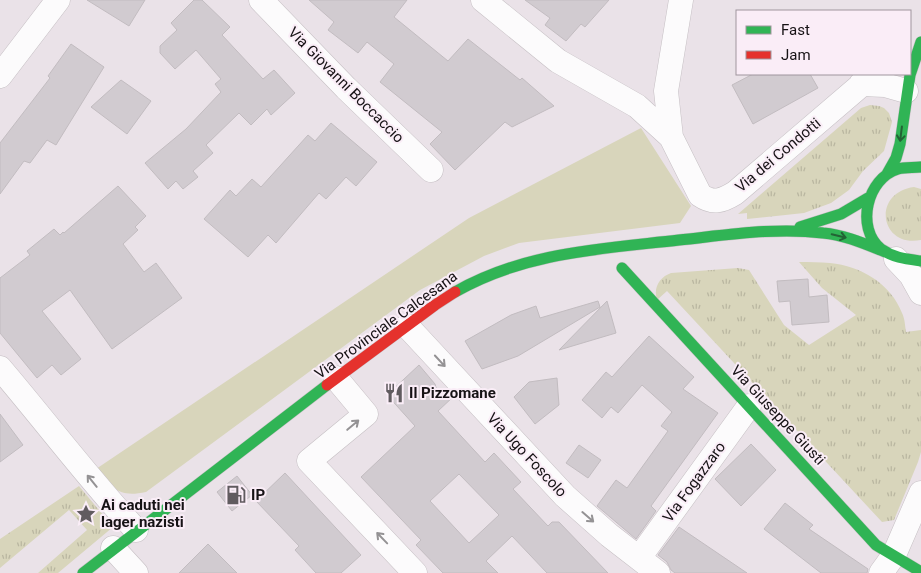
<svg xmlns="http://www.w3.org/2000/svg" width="921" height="573" font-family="Roboto,sans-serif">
	<defs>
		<pattern id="grass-tufts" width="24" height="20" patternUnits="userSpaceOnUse" patternTransform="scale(1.25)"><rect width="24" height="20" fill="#d8d5bb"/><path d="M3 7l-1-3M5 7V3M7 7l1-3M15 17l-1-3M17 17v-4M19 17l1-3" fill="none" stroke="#b9b6a0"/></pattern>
	</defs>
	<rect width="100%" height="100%" fill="#eae2e8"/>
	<path fill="url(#grass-tufts)" d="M870,105L879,106L884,108L889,113L892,122L884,151L863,171L849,190L831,203L804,213L747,219V213L738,214L861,108Z
		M914,187L921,189V240C880,248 871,193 914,187Z
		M799,262C810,262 820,262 830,263C861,266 891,284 902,313C905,319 905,326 906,332L921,330V452L918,462L894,520L882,522L667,291L657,300C653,287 660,277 671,273L738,268L749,270L784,325L809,345L856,315L822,288Z
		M79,486L113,527L58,573H38L87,530L69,510L0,568V539Z"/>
	<path fill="#d8d5bb" d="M641,128L691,206L680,223L519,243L484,256L420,290L146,492C118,498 113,488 96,469L469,218Z"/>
	<path fill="#d1cbd0" stroke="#c2bcc0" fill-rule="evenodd" d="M87,0H145L129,26Z
		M194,0H202L230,27L222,35L263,79L274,70L295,93L271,115L267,109L251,125L239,113L206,145L213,153L193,171L198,177L183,189L176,181L168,189L145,163L186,129L221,92L215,84L221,79L196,50L175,69L160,53V46L177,30L171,23Z
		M309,0H407L394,17L448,61L468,39L520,80L522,78L554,106L512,127L505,122L455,170L430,144L442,132L380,82L394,64L367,42L358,53L328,30L334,22Z
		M525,0H609L585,27L581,24L566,41L545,25L550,18Z
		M71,44L104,67L56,145L47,140L30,163L24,161L0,194V143L50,78L48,76Z
		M753,74H810L818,88L753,124L732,85Z
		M121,80L151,101L127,134L91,107Z
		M331,123L377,162L356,186L346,177L326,199L319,193L276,243L268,235L248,257L204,219L230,190L236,196L252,179L261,187L308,135L315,141Z
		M118,186L146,216L135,227L138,230L123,244L144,272L156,263L182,298L112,349L70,290L42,311L81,359L61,375L52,365L37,378L0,333V278L30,255L27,251L54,229L60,235L63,232L64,233Z
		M808,279L809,297L827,295L829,322L792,325L790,301L779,302L777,281Z
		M598,301L600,307L518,356L482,369L465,341L511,315L536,306L540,318Z
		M607,301L616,333L559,350Z
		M649,336L694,377L683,389L718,413L651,506L656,511L636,539L597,506L616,480L627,488L668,431L661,426L672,412L642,385L618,413L611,407L602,418L582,400L606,372L612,377Z
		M419,365L435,384L438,394L450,392L454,396L438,411L485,462L494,453L521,482L513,489L548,526L552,522H559L608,573H547L512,536L486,561L498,573H443L416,545L421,540L361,477L415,426L387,395ZM459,474L499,515L469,543L430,501Z
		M557,378L559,405L535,424L514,397L529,382Z
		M0,414L23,445L0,462Z
		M751,444L776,470L741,506L715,479Z
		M579,445L601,460L588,478L566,463Z
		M285,473L361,555L341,573H316L295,550L299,546L256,501Z
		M237,476L252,495L232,511L217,492Z
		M785,503L813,525L809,529L868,569L867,573H821L764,529Z
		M679,527L747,573H675L671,570L667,562L658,555Z
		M208,544L237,573H179Z"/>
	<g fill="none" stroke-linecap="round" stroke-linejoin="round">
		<defs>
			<path id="street" d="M261,0L346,88L431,170
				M483,0L558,61L637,106L671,137
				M681,0L666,91L671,137L700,195C713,204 722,201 735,193L874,74
				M0,76L58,0
				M861,84L885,85L906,91
				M896,259L911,275L921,293
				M407,326L565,496L609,535L658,573
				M0,368C46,422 88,478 136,530
				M336,378L366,414L309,461L415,573
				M113,548L136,573
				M639,558L749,406
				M881,573L894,555L921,493"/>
			<path id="fast" d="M921,167C914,168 905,167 898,169C867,178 855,228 881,249C894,258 906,259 921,261
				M887,174L896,158L900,144L910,75L921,42
				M800,227L841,214L868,198
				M622,268L876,545L921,572
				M455,292C525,252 601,249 679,240C727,235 776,227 823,233C845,235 865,244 885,252
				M83,573L327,385"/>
			<path id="jam" d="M327,385L435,305L455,292"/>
		</defs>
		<use href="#street" stroke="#c5bfc3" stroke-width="25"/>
		<use href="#fast" stroke="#c5bfc3" stroke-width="12"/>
		<use href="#jam" stroke="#c5bfc3" stroke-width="12"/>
		<use href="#street" stroke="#fcfbfc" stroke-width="24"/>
		<use href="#fast" stroke="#30b455" stroke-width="11"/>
		<use href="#jam" stroke="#e5322d" stroke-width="11"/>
	</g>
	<defs><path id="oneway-shaft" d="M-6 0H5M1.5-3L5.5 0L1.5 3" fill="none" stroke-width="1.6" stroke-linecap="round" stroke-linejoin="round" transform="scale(1.25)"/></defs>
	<g stroke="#236335">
		<use href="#oneway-shaft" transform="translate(901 134) rotate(97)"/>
		<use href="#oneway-shaft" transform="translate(839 236) rotate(13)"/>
	</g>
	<g stroke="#949294">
		<use href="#oneway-shaft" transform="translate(440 361) rotate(47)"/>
		<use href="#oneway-shaft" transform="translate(353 425) rotate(-40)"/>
		<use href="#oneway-shaft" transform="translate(92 481) rotate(-129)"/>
		<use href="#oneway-shaft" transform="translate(588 517) rotate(41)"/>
		<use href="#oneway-shaft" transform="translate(382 538) rotate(-134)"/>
	</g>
	<defs>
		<symbol id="restaurant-bare" viewBox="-9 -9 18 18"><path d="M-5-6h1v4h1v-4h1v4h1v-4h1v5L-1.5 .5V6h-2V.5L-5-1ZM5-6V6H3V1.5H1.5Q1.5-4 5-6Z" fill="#605b5f" stroke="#faedf7" stroke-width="2.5" paint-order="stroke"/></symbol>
		<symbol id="fuel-bare" viewBox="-9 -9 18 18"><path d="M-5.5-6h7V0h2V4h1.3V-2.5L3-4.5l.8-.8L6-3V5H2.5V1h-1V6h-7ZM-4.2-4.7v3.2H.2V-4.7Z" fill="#605b5f" stroke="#faedf7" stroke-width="2.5" paint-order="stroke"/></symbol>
		<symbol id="sight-bare" viewBox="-9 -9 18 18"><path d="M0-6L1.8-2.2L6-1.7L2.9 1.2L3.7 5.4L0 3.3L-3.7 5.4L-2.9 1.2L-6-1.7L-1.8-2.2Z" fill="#605b5f" stroke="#faedf7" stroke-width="2.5" paint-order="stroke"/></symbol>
	</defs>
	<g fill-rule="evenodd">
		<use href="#restaurant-bare" x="380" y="379" width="28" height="28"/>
		<use href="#fuel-bare" x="222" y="481" width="28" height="28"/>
		<use href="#sight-bare" x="72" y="500" width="28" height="28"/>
	</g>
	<g text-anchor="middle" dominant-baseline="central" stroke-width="4" stroke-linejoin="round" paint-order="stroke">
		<g font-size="15" fill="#161215" stroke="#faedf7">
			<text transform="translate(346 85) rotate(45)">Via Giovanni Boccaccio</text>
			<text transform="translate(778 155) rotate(-40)">Via dei Condotti</text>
			<text transform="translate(386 325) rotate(-36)">Via Provinciale Calcesana</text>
			<text transform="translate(778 415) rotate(47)">Via Giuseppe Giusti</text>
			<text transform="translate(527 455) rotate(47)">Via Ugo Foscolo</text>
			<text transform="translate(694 482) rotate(-54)">Via Fogazzaro</text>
		</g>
		<g font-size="15" font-weight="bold" fill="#161215" stroke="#faedf7" text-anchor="start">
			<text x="409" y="393">Il Pizzomane</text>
			<text x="251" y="495">IP</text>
			<text x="101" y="505">Ai caduti nei<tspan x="101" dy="17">lager nazisti</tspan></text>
		</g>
	</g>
	<rect x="736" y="10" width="175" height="65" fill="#faedf7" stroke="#9f959d"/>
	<rect x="746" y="26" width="25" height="8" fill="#30b455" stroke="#9f959d"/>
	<text x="781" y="35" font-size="15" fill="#161215">Fast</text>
	<rect x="746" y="51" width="25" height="8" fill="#e5322d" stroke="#9f959d"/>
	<text x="781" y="60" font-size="15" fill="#161215">Jam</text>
</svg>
